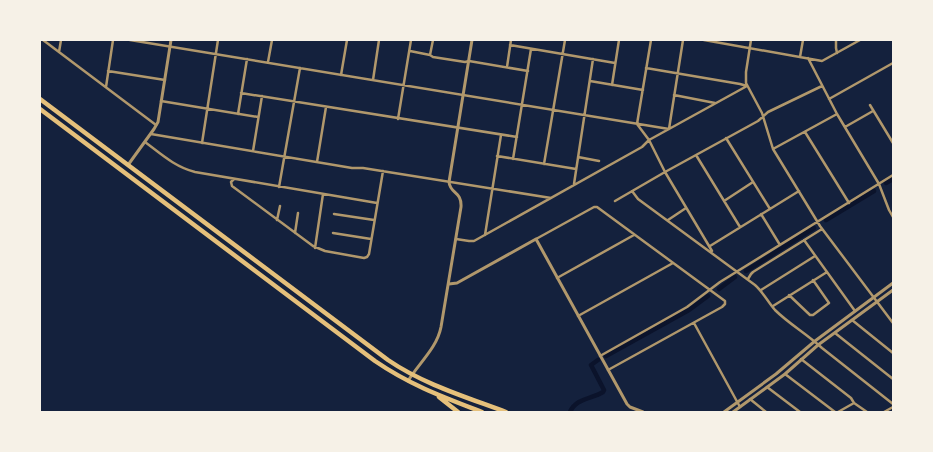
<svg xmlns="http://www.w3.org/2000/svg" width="933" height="452" font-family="'Public Sans',sans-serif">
	<rect width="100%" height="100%" fill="#14213d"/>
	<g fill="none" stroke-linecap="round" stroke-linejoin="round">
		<path stroke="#0b132b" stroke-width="4.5" d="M886,183L893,179
			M826,220L874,191
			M746,271L814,228
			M719,289L735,277
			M606,356L689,310L708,296
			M570,412C576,398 592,399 603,392L604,390L591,365L598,360"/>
		<path stroke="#b1986c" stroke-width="2.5" d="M43,40L156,125
			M130,40L669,129L683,40
			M651,40L637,124L649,140L665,172L712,251
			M704,40L822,61L860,40
			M751,40L746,72V83L762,113L773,149L820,226L893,323
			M836,40V48L837,53
			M510,45L615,63
			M410,51L430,55L433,57L465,62L469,61L528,71
			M59,52L61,40
			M430,55L433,40
			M800,57L803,40
			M808,58L837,114L879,184L889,210L893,217
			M268,62L272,40
			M507,67L511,40
			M646,68L740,84L747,86
			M108,71L165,80
			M341,75L347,40
			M373,80L379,40
			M590,81L643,90
			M612,85L619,40
			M106,87L113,40
			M241,93L517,137
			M674,95L715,103
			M829,99L893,63
			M161,101L258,117
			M870,105L893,143
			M238,114L247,59
			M398,119L411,40
			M845,127L873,111
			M805,132L849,203
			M151,134L352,168H363L551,198
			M726,138L770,209
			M145,142C161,154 175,167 195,172L377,203
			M202,143L218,40
			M773,149L837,114
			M253,151L262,96
			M696,155L740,227
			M497,156L576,169
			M578,157L599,161
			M513,159L531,49
			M317,162L326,107
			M544,164L565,40
			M234,179L231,182L232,186L313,246L325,251L364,258L367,257L369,254L383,171
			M574,184L593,59
			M279,187L300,68
			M632,191L638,199L755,285C763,292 768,302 775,310C789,324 807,334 822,348L893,404
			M615,201L665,172L758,121L768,112L822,86
			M724,201L753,182
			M334,214L374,220
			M761,214L780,245
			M277,220L280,206
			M668,220L686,208
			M295,233L298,213
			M333,233L371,239
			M485,235L501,135
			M456,239L469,241H474L642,147L649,140L747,86
			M536,239L594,207H597L725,301V304L722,307L608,370
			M804,240L855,311
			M710,246L799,191
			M315,248L323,194
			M557,278L634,235
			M748,279L751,274L753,272L822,229
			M761,290L815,256
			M789,295L810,315H813L829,303L813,280
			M773,306L827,272
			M578,316L673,263
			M852,320L893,353
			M694,323L740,407
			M835,333L893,379
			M600,356L687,307L720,282L893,175
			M801,359L851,398L854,403L867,412
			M785,374L835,412
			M767,387L800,412
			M750,399L766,412
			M838,412L854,403
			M884,412L893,407"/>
		<path stroke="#b1986c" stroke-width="3" d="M128,165L154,129L158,122L171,40
			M449,284L457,283L536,239L627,404L630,407L643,412
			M408,381C419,363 437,348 441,327L461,207C462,191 450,194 449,182L472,40
			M724,412L776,374L815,341L893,283
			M733,412L785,374L818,345L893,290"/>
		<path stroke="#e5c07b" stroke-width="4.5" d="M40,99L388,360C423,384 466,397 506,412
			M40,109L375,361C410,385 443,397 482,412
			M439,397L458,412"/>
	</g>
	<rect width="933" height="452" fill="none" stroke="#f6f1e7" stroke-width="82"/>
</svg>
